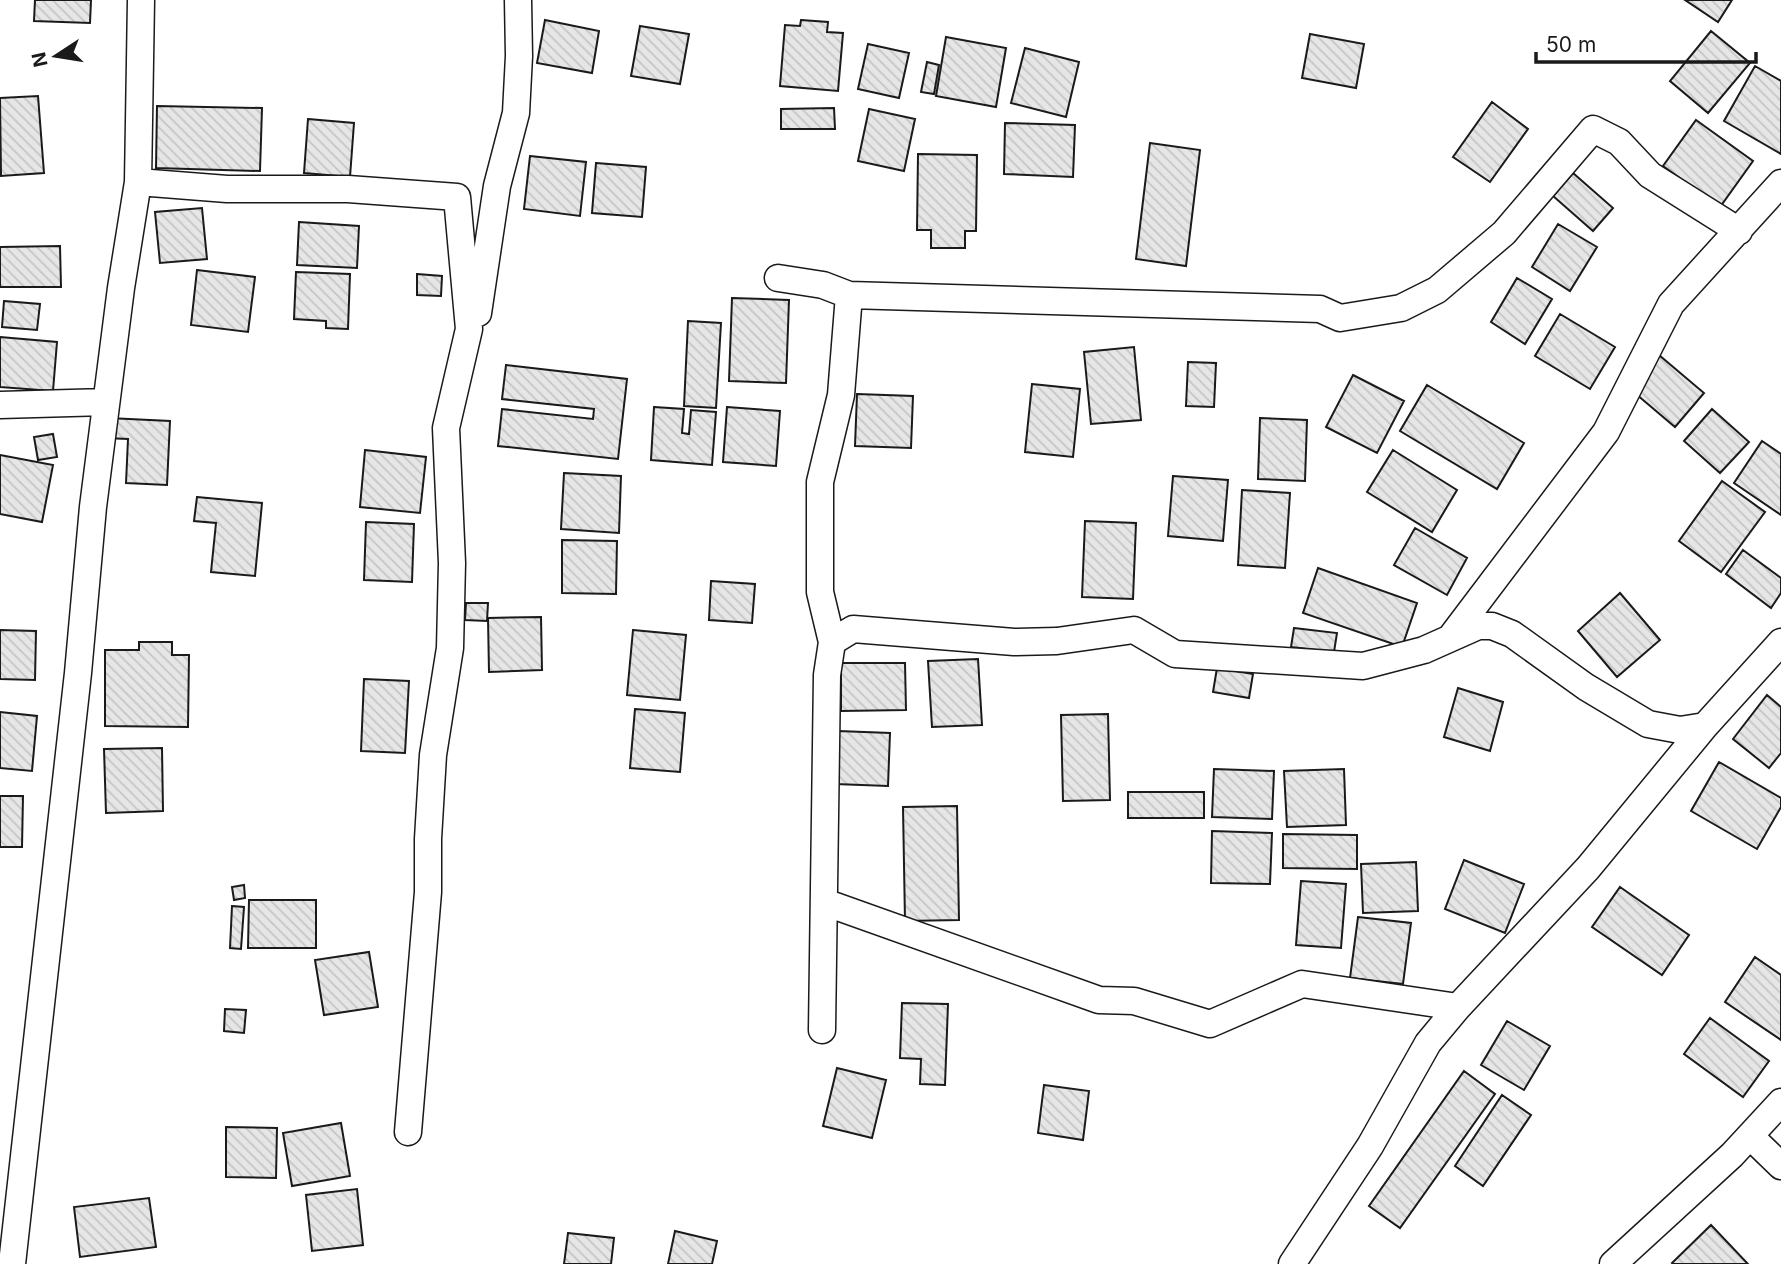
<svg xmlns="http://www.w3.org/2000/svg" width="1781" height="1264" font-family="Inter,sans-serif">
	<defs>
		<pattern id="building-back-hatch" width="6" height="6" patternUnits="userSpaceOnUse" patternTransform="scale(1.75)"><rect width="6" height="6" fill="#e6e6e6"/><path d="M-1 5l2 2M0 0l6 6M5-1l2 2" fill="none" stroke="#c5c5c5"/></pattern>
	</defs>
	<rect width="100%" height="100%" fill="#fff"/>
	<path fill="url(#building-back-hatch)" stroke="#1a1a1a" stroke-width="2" d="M35,0H91L90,23L34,21Z
		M1685,0H1732L1718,22Z
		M545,20L599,31L592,73L537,63Z
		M801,20L828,22L827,32L843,33L838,91L780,86L785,25L800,26Z
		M640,26L689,34L680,84L631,76Z
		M1711,31L1750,63L1708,113L1670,81Z
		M1310,34L1364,44L1356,88L1302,78Z
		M946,37L1006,48L996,107L936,96Z
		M868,44L909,53L899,98L858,89Z
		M1025,48L1079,62L1066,117L1011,103Z
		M927,62L939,65L934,94L921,92Z
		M1755,66L1781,81V154L1724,121Z
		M38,96L44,173L1,176L0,98Z
		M1492,102L1528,129L1490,182L1453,157Z
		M157,106L262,108L260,171L156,168Z
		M834,108L835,129H781V109Z
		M869,109L915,119L904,171L858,161Z
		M308,119L354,123L350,177L304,173Z
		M1696,120L1753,161L1720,207L1663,166Z
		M1005,123L1075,125L1073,177L1004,174Z
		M1150,143L1200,150L1186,266L1136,259Z
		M918,154L977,155L976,231H965V248H931V230H917Z
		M530,156L586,162L580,216L524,209Z
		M596,163L646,167L642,217L592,213Z
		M1573,173L1613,208L1593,231L1553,196Z
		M202,208L207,259L160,263L155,212Z
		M299,222L359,226L357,268L297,265Z
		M1558,224L1597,247L1570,291L1532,267Z
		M60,246L61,287H0V247Z
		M197,270L255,277L248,332L191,325Z
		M296,272L350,274L348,329L326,328V321L294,319Z
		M417,274L442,276L441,296L417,295Z
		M1517,278L1552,299L1525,344L1491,322Z
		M732,298L789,300L786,383L729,381Z
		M4,301L40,304L37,330L2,327Z
		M1560,314L1615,347L1590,389L1535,356Z
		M688,321L721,323L716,408L684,406Z
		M0,337L57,342L53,391L0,387Z
		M1134,347L1141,420L1091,424L1084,352Z
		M1659,355L1704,393L1675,427L1630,389Z
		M1188,362L1216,363L1214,407L1186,406Z
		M506,365L627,379L618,459L498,446L502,409L593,419L594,409L502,399Z
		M1353,375L1404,401L1377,453L1326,427Z
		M1032,384L1080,389L1073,457L1025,452Z
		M1427,385L1524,443L1497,489L1400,431Z
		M857,394L913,396L911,448L855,446Z
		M654,407L684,409L682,433L689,434L691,410L716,412L712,465L651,460Z
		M727,407L780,411L776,466L723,462Z
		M1712,409L1749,442L1720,473L1684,441Z
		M108,418L170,421L167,485L126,483L128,439L106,438Z
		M1260,418L1307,420L1305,481L1258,479Z
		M53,434L57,457L38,460L34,437Z
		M1762,441L1781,454V515L1734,483Z
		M365,450L426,457L420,513L360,507Z
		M1393,450L1457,490L1432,532L1367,492Z
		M0,455L53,465L42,522L0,514Z
		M564,473L621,476L619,533L561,529Z
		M1173,476L1228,480L1223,541L1168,536Z
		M1722,481L1765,512L1721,572L1679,541Z
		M1242,490L1290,493L1285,568L1238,565Z
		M197,497L262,503L255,576L211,572L216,523L194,521Z
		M1085,521L1136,523L1133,599L1082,597Z
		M366,522L414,524L412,582L364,580Z
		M1415,528L1467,558L1447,595L1394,565Z
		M562,540L617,541L616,594L562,593Z
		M1743,550L1781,578V593L1771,608L1726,574Z
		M1318,568L1417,603L1402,647L1303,613Z
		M711,581L755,584L752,623L709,620Z
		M1620,593L1660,640L1617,677L1578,631Z
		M466,603H488L487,621L465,620Z
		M541,617L542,670L489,672L488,618Z
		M1294,628L1337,633L1334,652L1291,647Z
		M0,630L36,631L35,680L0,679Z
		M633,630L686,635L680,700L627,695Z
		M139,642H172V655H189L188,727L105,726V650H139Z
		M978,659L982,725L932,727L928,661Z
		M841,663H905L906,710L841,711Z
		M1217,668L1253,674L1249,698L1213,692Z
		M364,679L409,681L405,753L361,751Z
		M1458,688L1503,702L1490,751L1444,737Z
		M1767,695L1781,707V753L1769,768L1733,739Z
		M635,709L685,713L680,772L630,768Z
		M0,712L37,716L32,771L0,768Z
		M1108,714L1110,800L1063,801L1061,715Z
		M838,731L890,733L888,786L835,784Z
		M162,748L163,811L106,813L104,749Z
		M1719,762L1781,798V807L1757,849L1691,811Z
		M1214,769L1274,771L1272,819L1212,817Z
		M1344,769L1346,825L1287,827L1284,771Z
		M1128,792H1204V818H1128Z
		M0,796H23L22,847H0Z
		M957,806L959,920L905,921L903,807Z
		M1212,831L1272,833L1270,884L1211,883Z
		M1283,834L1357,835V869L1283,868Z
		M1464,860L1524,884L1505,933L1445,909Z
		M1416,862L1418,911L1363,913L1361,864Z
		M1301,881L1346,884L1341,948L1296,945Z
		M244,885L245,898L234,900L232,887Z
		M1620,887L1689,935L1662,975L1592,927Z
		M249,900H316V948H248Z
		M232,906L244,907L241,949L230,948Z
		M1358,917L1411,923L1403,984L1350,978Z
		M369,952L378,1007L324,1015L315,960Z
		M1755,957L1781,975V1040L1725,1002Z
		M902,1003L948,1004L945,1085L920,1084L921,1059L900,1058Z
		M225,1009L246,1010L244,1033L224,1031Z
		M1710,1018L1769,1061L1743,1097L1684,1054Z
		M1507,1021L1550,1046L1524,1090L1481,1065Z
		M837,1068L886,1080L872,1138L823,1126Z
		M1464,1071L1495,1094L1400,1228L1369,1206Z
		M1044,1085L1089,1091L1083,1140L1038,1133Z
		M1502,1095L1531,1115L1483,1186L1455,1166Z
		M341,1123L350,1176L292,1186L283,1133Z
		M226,1127L277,1128L276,1178L226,1177Z
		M357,1189L363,1245L312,1251L306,1195Z
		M149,1198L156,1247L80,1257L74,1207Z
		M1711,1225L1748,1264H1673L1672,1263Z
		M675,1231L717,1241L712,1264H668Z
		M568,1233L614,1238L611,1264H564Z"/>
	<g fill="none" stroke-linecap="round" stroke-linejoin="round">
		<defs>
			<path id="minor" d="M138,182L227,189H348L457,197L469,329L446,428L452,563L450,648L433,755L428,839V892L408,1132
				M778,278L823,285L849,295L1320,309L1340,318L1401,308L1437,290L1504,233L1593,129L1619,142L1650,175L1739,231
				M478,313L497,186L516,113L519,56L518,0
				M0,405L106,402
				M1451,637L1606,432L1671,304L1781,183
				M832,642L820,592V482L841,395L849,295
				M824,902L1099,1000L1134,1001L1210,1024L1302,984L1458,1007
				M822,1030L827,675L832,642L853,629L1014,642L1057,641L1134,630L1175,654L1363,666L1424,650L1478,626H1492L1512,634L1586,687L1648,724L1680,730L1705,726
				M1750,1136L1781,1166
				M12,1264L78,673L93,507L121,288L138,182L141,0
				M1292,1264L1370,1146L1428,1043L1458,1007L1588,868L1705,726L1781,642
				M1613,1264L1732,1155L1781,1102"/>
		</defs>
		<use href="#minor" stroke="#1a1a1a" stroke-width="29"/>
		<use href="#minor" stroke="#fff" stroke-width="26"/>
	</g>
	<g transform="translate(56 56) rotate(258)" stroke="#ffffff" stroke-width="5" paint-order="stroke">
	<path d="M0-5L12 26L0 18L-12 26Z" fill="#1a1a1a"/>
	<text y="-10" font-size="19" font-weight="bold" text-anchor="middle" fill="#1a1a1a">N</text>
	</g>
	<path d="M1536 52v10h220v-10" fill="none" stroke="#1a1a1a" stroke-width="3.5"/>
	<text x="1546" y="52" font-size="21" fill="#1a1a1a" stroke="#ffffff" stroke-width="5" paint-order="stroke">50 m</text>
</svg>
